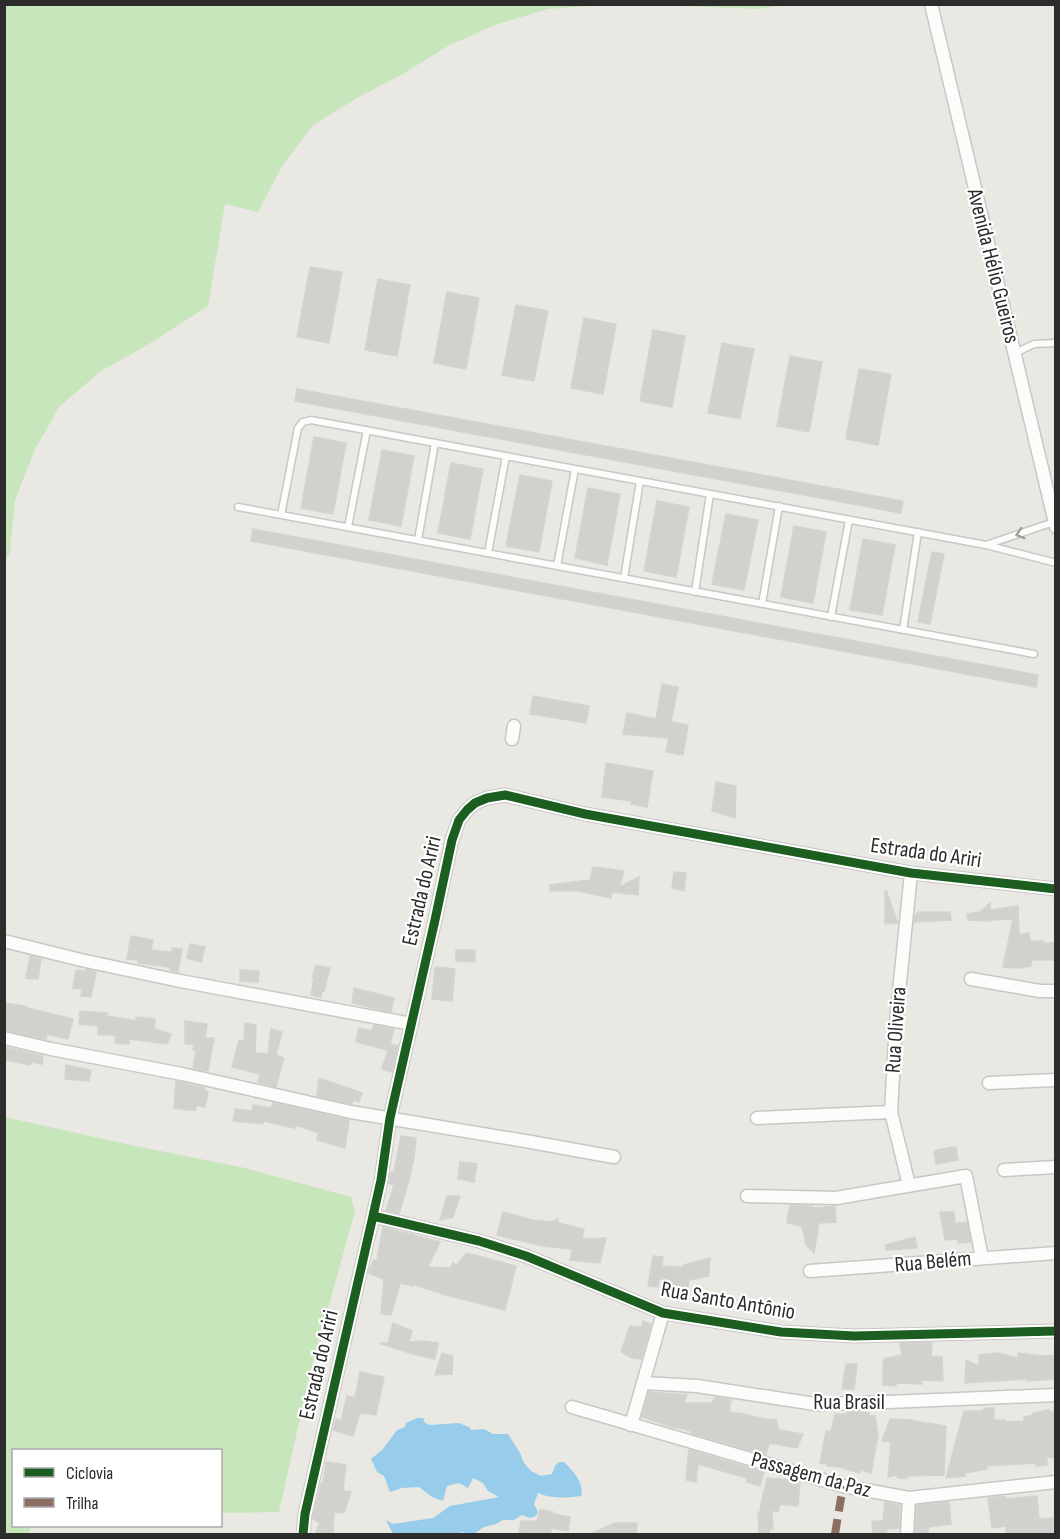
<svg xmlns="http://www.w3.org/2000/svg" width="1060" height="1539" font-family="'Sofia Sans Condensed',sans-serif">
	<rect width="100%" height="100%" fill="#eae8e2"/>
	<path fill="#c8e6bc" d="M5,4H785V5L759,9L657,5H603L548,9L495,25L448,46L401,75L355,99L312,126L281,168L258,212L225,204L208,306L146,346L101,371L60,406L35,449L15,500L10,551L5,563Z
		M5,1117L126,1144L245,1168L351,1197L355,1212L312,1365L279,1512L228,1513L221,1511L220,1450H14V1526H31L29,1534H5Z"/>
	<path fill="#97cdeb" d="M417,1418H423L425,1423L430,1425L459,1423L469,1427L471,1430L484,1429L493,1434H508L520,1453L524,1463L531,1471L541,1476L552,1474L555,1466L559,1462H564C573,1471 585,1483 581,1496C567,1498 551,1499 538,1493L534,1504L538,1512L536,1516L530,1518L522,1515L514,1520H503L496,1524L484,1527L474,1534L461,1532L458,1534H393L386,1520L393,1524L433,1518L450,1506L499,1497L488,1491L483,1483L473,1478L468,1488L459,1483L447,1486L443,1501L432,1497L419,1487L402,1488L390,1492L384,1476L377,1472L371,1459L383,1449L397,1430L405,1427L406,1423Z"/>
	<path fill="#d3d1cd" stroke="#d5d3ce" stroke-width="1.5" d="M310,267L342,272L329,343L297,337Z
		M378,279L410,285L397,356L365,350Z
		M447,292L479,298L466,369L434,363Z
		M516,305L548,311L534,381L502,375Z
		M584,318L616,324L603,394L571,388Z
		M653,330L685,336L672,407L640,401Z
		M722,343L754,349L740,419L708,413Z
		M790,356L822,362L809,432L777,426Z
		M859,369L891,374L878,445L846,439Z
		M297,389L903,501L901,513L295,401Z
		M314,437L346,443L333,514L301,508Z
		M382,450L414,456L401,526L369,520Z
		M451,463L483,469L470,539L438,533Z
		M520,475L552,481L539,552L506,546Z
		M588,488L620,494L607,565L575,558Z
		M657,501L689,507L676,577L644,571Z
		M726,514L758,520L744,590L712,584Z
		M794,526L826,532L813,603L781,597Z
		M253,529L554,585L1038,675L1036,687L547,596L251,541Z
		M863,539L895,545L882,615L850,610Z
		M932,552L944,554L930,624L918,622Z
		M662,684L678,687L671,722L688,725L683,755L666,752L669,738L623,734L627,713L656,719Z
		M533,696L589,706L586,723L530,714Z
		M606,763L653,771L647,807L631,804L632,801L602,797Z
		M716,782L736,786L735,818L712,811Z
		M593,867L624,871L619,887L639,877L638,895L612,892L611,898L579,891H550V885L590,880Z
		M674,872L686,873L684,891L672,888Z
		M886,890L898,923L885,924V891Z
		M990,903V910L1018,906L1019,935L1029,933L1030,941H1044L1043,944L1056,942V960H1031V966L1019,968L1003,967L1013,919L990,920V921L968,920L967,914L980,912Z
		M918,912H950L951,920L914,922L915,915Z
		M131,936L153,940L151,950L172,952V948L182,949L178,972L170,970V967L138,963V960L127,959Z
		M190,944L205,947L201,962L187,958Z
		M456,950H475V962L456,961Z
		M30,956L41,959L38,979L26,978Z
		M316,965L330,968L324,991L322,990L321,997L311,995L314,978H312Z
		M435,967L455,969L452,1001L432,999Z
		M86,969L96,972L91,997L81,996L82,989L73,988L76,970L85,971Z
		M240,970L259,971L258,982L240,981Z
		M354,988L394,998L391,1012L352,1003Z
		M4,1003L25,1006L24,1007L73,1019L68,1039L47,1034L46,1039L4,1030Z
		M80,1011L107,1013V1016L136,1021V1017L155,1019L154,1029L171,1034L167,1044L129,1039V1044L115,1043L116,1035H98V1026L79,1024Z
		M185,1021L207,1024L205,1038H214L208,1071L193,1068L196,1051L193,1050L194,1044H185Z
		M245,1023L256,1025L255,1053L268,1054L271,1029L282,1032L276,1055L284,1058L276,1087L258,1082L260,1074L232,1067L239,1040L244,1041Z
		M374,1025L394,1029L390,1044L398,1046L392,1072L382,1069L388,1050L356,1042L359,1028L372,1031Z
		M4,1047L43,1056L42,1064L31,1062L30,1065L4,1060Z
		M66,1065L91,1070L89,1081L65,1079Z
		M319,1078L362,1093L359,1102L353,1100L352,1104L317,1096Z
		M176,1081L205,1088V1091L208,1092L205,1107L196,1105V1110H188L174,1108Z
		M273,1103L349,1120L345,1148L317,1140L318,1133L296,1125L295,1128L263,1121V1124L233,1121L235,1109L252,1111L253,1105L271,1108Z
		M401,1136L416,1138L414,1158L408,1184L399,1214L386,1211L394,1185L389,1183L391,1172H394Z
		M951,1147H956L958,1160L936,1164L934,1151Z
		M460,1162L477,1164L474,1182L458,1179Z
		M447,1196H460L453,1217L440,1220Z
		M790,1205L813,1206V1208L835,1206L836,1222L819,1223L814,1253L806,1245L802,1226L787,1223Z
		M503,1212L532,1220L551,1222L558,1219V1223L584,1229L582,1239L606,1238L600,1263L570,1260L572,1249L543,1246L497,1235Z
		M940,1212H954L955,1223L967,1222L971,1242L958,1243L957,1239L945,1240Z
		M383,1227L440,1242L428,1267L451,1268L453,1263L456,1265L467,1253L516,1266L505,1310L446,1295L413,1284V1286L400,1283L391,1315L381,1314L384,1279L368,1273L374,1260H377Z
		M915,1237L917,1248L886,1250L885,1245Z
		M653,1256L663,1257L662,1266L683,1267L684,1265L710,1258L709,1276L689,1280L687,1292L659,1279L658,1287L648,1286Z
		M643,1321L651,1324L641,1359L632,1358L621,1352L630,1326L642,1327Z
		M393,1323L412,1331L409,1342L423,1341L438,1343L435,1359L413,1354L381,1344V1343H388Z
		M932,1342L931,1356L942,1357L943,1381L922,1380V1384L896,1383V1386L883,1385V1363L884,1359L902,1355L900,1343Z
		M442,1353L453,1356L452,1374L435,1375Z
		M998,1353L1018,1358V1353L1043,1356L1056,1355V1379L1027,1381V1379L965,1383L966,1360L979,1366V1355Z
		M846,1364H857L854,1389H842Z
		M360,1372L384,1377L376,1415L360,1413L353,1436L333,1430L336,1419L341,1421L347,1396L355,1398Z
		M649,1392L687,1395L684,1403H712L715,1397L731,1400L729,1412L744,1414L764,1419L776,1420L779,1430L803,1434L797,1448L769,1443L766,1455L691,1433V1431L680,1428H675L642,1417Z
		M986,1408H994V1420H1005L1006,1422L1024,1421V1417L1033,1415V1413L1049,1410V1412L1056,1411V1458L1047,1457V1465L1036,1466V1463L986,1466L987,1469L965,1473V1476L946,1478L964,1411H982Z
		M857,1411L869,1413V1416H875L878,1435L871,1473L861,1470L859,1473L840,1467L827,1466V1464L820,1463L826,1431L831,1432L835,1414H846L847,1412Z
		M890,1419L913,1420L914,1421L946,1426L944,1475L907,1476V1478H898L897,1475L888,1477L891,1442L882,1441Z
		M689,1450L764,1472L760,1486L746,1482L747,1478L698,1464L696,1482L686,1480Z
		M326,1462L346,1465L343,1491L351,1492L344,1513L334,1512L333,1534H315L320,1523L313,1519V1515L321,1483L323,1484Z
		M767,1478L790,1480L800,1482L798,1506L780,1504L778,1512L772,1510L773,1529L770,1528L769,1534H759L758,1512H761L760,1508Z
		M1005,1496V1499L1037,1496L1039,1519L1053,1518V1534H1006V1526L992,1528L988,1498Z
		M885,1502L900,1505L899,1528L886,1529L887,1534H873L872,1521H883Z
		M949,1502L951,1524L928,1527V1534H915L917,1505Z
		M540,1510L553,1512V1514L570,1517L568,1531L551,1528V1534L534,1533V1534H519L521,1521H537Z
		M615,1523H637L636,1534H590Z"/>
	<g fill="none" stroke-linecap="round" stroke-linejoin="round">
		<defs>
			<path id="service" d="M1015,353L1034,344L1056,343
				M238,507L1034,654
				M281,515L298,428L303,422L311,420L986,545L1056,563
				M348,527L367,430
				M418,540L435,443
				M986,545L1054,522
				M488,553L506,456
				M557,566L575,469
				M624,578L640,481
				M695,592L710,494
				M762,604L779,506
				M831,617L849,520
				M903,630L918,532"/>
			<path id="minor" d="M931,4L1056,527
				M512,739L514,726
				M4,941L81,960L175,980L412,1024
				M971,979L1040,991H1056
				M4,1038L51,1049L182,1074L351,1112L531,1142L614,1157
				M989,1083L1056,1080
				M757,1118L891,1112
				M1004,1170L1056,1167
				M909,1185L891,1112L896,1022L911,873
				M747,1196L836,1198L966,1176L982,1258
				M373,1216L479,1241L526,1256L663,1313L781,1332L854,1336L1056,1331
				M810,1271L1056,1253
				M644,1383L697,1386L815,1404L864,1403L1056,1395
				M572,1407L843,1486L909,1498L1056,1482
				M631,1425L663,1313
				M303,1534L305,1514L373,1216L381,1180L390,1118L435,920L452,840L459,820L467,810L475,803L487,798L505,795L585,814L911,873L1056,889
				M907,1534L909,1498"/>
		</defs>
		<use href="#service" stroke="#c8c7c7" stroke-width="9"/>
		<use href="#minor" stroke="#c8c7c7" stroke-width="15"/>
		<use href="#service" stroke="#fcfcfb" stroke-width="6"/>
		<use href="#minor" stroke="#fcfcfb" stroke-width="12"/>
		<path stroke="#8d6e63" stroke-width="8" stroke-dasharray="15 8" stroke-linecap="butt" d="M835,1534L843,1486"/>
		<defs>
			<path id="cycleway" d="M373,1216L479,1241L526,1256L663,1313L781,1332L854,1336L1056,1331
				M303,1534L305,1514L373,1216L381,1180L390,1118L435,920L452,840L459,820L467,810L475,803L487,798L505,795L585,814L911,873L1056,889"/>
		</defs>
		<use href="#cycleway" stroke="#fff" stroke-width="13"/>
		<use href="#cycleway" stroke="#1b5e20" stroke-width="9"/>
	</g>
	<defs><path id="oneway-chevron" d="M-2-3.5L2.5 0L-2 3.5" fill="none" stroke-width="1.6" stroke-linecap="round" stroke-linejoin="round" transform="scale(1.5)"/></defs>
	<use stroke="#9e9e9e" href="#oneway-chevron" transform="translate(1020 534) rotate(162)"/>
	<g text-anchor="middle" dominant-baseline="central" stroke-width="4.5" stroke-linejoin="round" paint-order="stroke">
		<g font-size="22" fill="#2c2c2c" stroke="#fff">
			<text transform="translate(993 266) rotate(76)">Avenida Hélio Gueiros</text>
			<text transform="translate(926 853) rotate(8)">Estrada do Ariri</text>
			<text transform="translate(422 891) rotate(-77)">Estrada do Ariri</text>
			<text transform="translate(896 1030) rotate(-86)">Rua Oliveira</text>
			<text transform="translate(933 1262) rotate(-5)">Rua Belém</text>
			<text transform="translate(728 1301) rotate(10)">Rua Santo Antônio</text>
			<text transform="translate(319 1365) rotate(-77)">Estrada do Ariri</text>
			<text x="849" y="1402">Rua Brasil</text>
			<text transform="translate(811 1475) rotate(15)">Passagem da Paz</text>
		</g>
	</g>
	<rect width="1060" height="1539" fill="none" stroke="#2c2c2c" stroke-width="12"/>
	<rect x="12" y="1449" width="210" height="78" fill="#ffffff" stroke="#ababab" stroke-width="1.5"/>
	<rect x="24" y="1468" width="30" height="9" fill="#1b5e20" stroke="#ababab" stroke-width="1.5"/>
	<text x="66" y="1479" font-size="18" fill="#2c2c2c">Ciclovia</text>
	<rect x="24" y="1498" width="30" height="9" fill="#8d6e63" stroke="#ababab" stroke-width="1.5"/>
	<text x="66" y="1509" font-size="18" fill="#2c2c2c">Trilha</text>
</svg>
